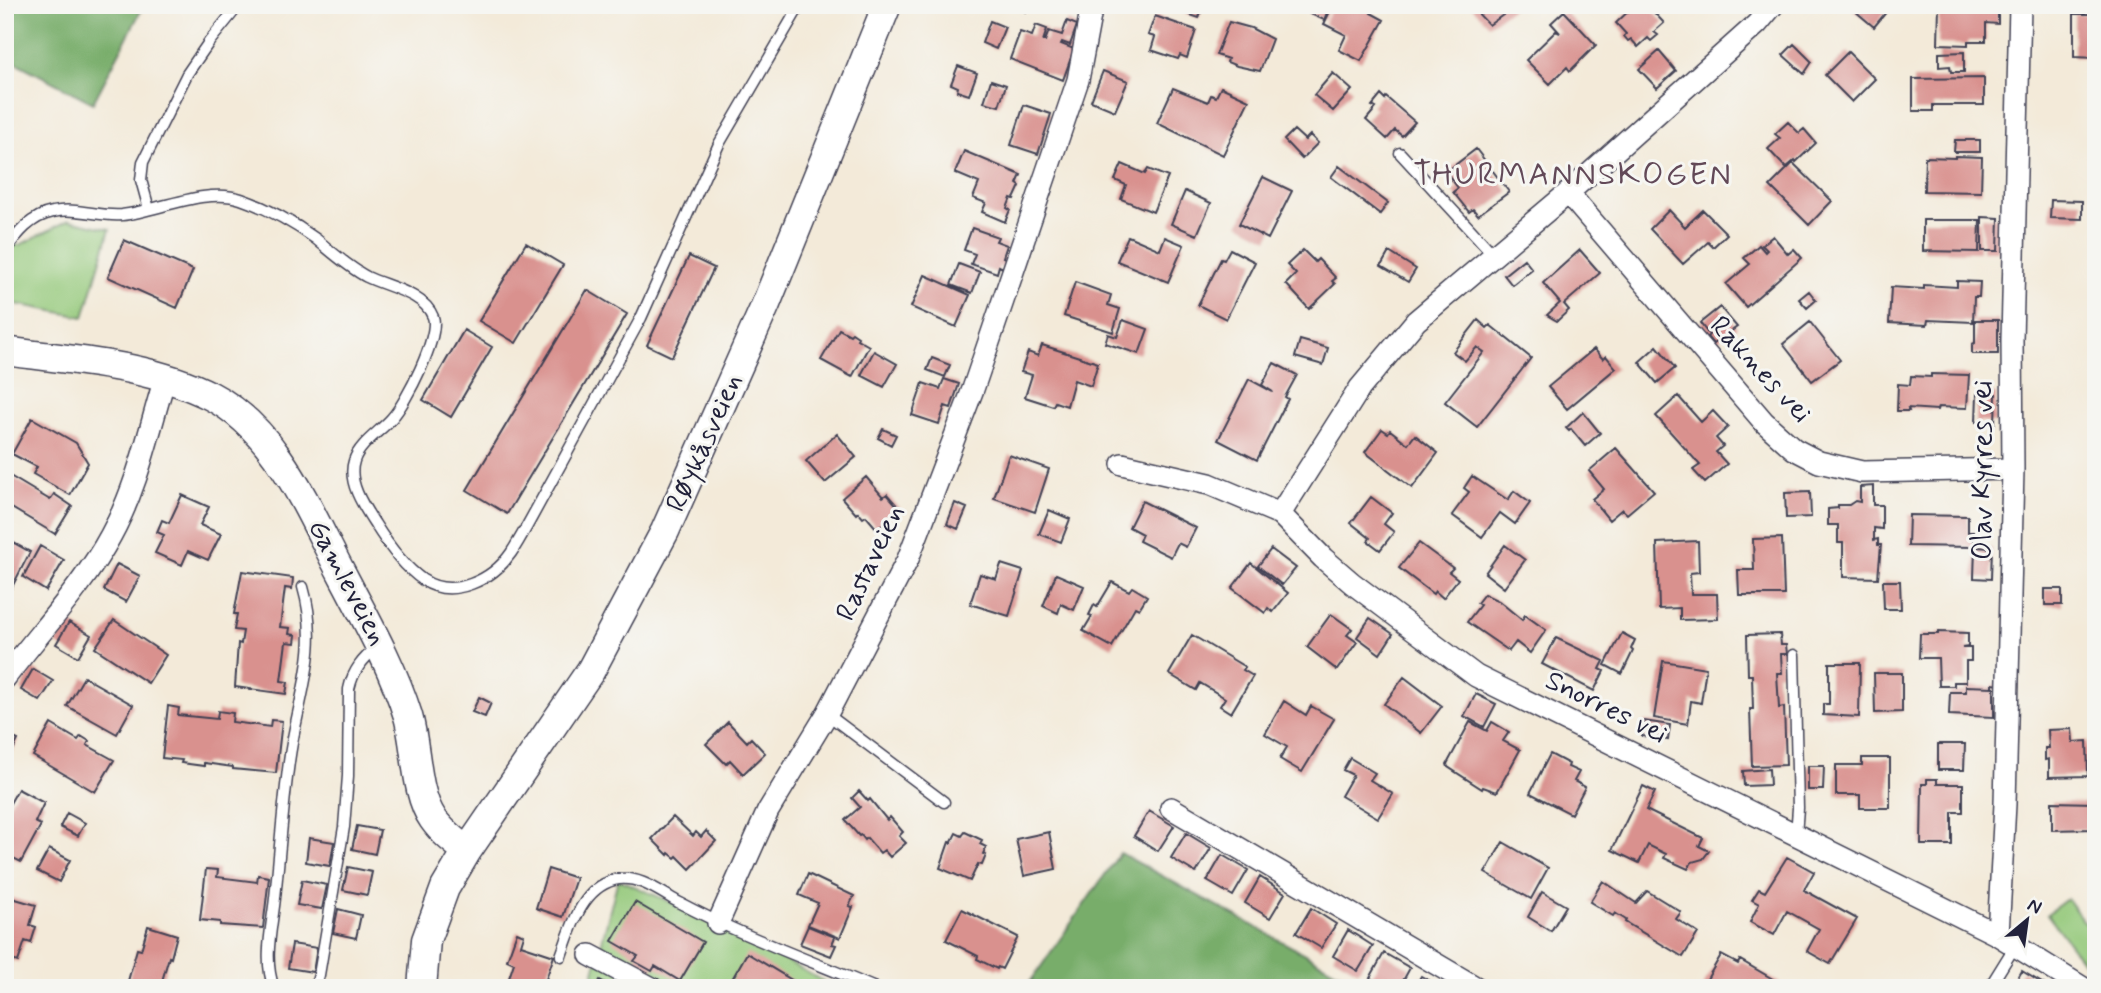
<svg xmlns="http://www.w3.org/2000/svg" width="2101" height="993" font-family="Mynerve,sans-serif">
	<rect width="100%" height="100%" fill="#f6f6f2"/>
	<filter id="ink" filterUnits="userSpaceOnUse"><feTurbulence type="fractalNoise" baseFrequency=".0143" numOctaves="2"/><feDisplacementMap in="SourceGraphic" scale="14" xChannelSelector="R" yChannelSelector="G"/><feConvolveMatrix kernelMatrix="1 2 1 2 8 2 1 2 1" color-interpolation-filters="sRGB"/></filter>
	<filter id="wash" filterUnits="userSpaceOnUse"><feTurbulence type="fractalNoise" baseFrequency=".00686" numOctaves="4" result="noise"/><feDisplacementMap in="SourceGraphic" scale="28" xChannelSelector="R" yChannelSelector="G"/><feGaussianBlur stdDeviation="1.57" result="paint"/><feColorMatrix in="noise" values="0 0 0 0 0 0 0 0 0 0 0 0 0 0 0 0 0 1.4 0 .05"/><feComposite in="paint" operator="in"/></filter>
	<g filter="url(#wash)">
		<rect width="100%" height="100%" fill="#f3ead9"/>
		<path fill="#95c97b" stroke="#5c765b" stroke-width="2" d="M69,220L110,229L84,317L5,302V245H20Z
			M618,879L718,923L835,988H590Z
			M2067,899L2096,938V952L2083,962L2047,914Z"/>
		<path fill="#78ad6b" stroke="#4d6853" stroke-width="2" d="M5,5H144L93,103L5,57Z
			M1120,853L1367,988H1026Z"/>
		<g id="blocks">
			<path fill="#d9918e" d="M1010,5H1029L1026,12Z
				M1171,5H1203L1199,18L1170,8Z
				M1311,5H1330L1324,20L1308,13Z
				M1333,5H1375L1371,13L1384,20L1361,61L1339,50L1346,35L1324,24Z
				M1470,5H1517L1489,25Z
				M1635,5H1647L1664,23L1654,32L1658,35L1651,41L1648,38L1638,47L1631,39L1628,41L1624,36L1626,34L1616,23Z
				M1848,5H1892L1874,27Z
				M1980,5H1998V24L1986,23V41H1968V45L1938,44L1939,6Z
				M1564,11L1596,45L1570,71L1567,67L1550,84L1526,60L1556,31L1560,33L1551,23Z
				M2074,14H2096V58L2074,57Z
				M1155,16L1196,30L1187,58L1180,55L1178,59L1151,50L1155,37L1148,35Z
				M990,21L1005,27L996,49L982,43Z
				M1067,21L1077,25L1070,45L1062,42L1061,44L1074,49L1063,80L1010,59L1020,32L1032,36L1036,25L1047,29L1043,41H1045L1049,31L1062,35Z
				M1229,22L1251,28L1272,39L1260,71L1237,66L1227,62L1228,59L1216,55Z
				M1794,44L1812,62L1804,74L1783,55Z
				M1659,51L1676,71L1657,88L1639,69Z
				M1848,52L1875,79L1852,102L1825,75Z
				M1964,52V72H1951L1950,66L1939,67V53Z
				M958,66L977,73L969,95L957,91L958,87L951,84Z
				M1103,71L1128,81L1115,111L1091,101Z
				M1333,73L1352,90L1333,111L1314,95Z
				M1984,78V105H1933V111H1913V79Z
				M991,80L1006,85L999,106L984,102Z
				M1221,87L1249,100L1223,155L1157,123L1173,88L1208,102L1211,95L1216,97Z
				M1381,95L1385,99L1386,97L1415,122L1402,136L1395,130L1387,139L1366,120L1376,108L1372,106Z
				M1024,105L1051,114L1038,154L1011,145Z
				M1788,122L1799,133L1804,129L1816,143L1796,162L1795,160L1786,168L1768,149L1780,138L1775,134Z
				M1294,130L1305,140L1310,135L1318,143L1302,159L1284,140Z
				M1955,140H1980V152H1954Z
				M1476,149L1509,192L1478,215L1473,209L1469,212L1453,192L1458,188L1446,172Z
				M964,151L1021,175L1017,184L1020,186L1014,199L1011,198L1007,208L1010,210L1005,222L982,212L986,203L973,198L979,183L955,173Z
				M1955,156L1982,157L1981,192L1924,191L1925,157L1955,158Z
				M1793,163L1832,201L1809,225L1770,186Z
				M1122,164L1145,174L1148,169L1168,177L1153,212L1121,199L1126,185L1115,180Z
				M1339,166L1388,203L1380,214L1331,177Z
				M1263,177L1292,191L1268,239L1239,224Z
				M1185,191L1211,203L1197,235L1171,224Z
				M2051,200L2082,201V219L2050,218Z
				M1669,210L1685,227L1703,210L1727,234L1713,247L1708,242L1683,264L1650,229Z
				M1982,217L1999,218L1998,251H1982Z
				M1923,220H1980L1979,252L1923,251Z
				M972,228L998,237L996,241L1007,245L1003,257L1007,258L1003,268L999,266L997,273L971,264L975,254L964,250Z
				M1128,236L1160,250L1165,237L1184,245L1168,282L1117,261Z
				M1773,236L1788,254L1794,249L1802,258L1746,307L1726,284L1750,264L1744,258L1759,245L1765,252L1767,250L1762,245Z
				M124,240L193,270L177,308L108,277Z
				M526,243L563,265L516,343L479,321Z
				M1230,249L1255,262L1226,319L1198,305L1221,259L1224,260Z
				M1303,250L1315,262L1318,259L1336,278L1332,281L1335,284L1309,309L1286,284L1296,274L1287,265Z
				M1580,250L1600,273L1564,304L1569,310L1557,321L1547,315L1560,303L1543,283Z
				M1389,252L1416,269L1408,282L1381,266Z
				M689,256L714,268L672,357L647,345Z
				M1524,259L1532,269L1512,285L1504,275Z
				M959,264L980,272L972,293L951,285Z
				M925,275L970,295L956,327L911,307Z
				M1957,281L1980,282L1979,297H1974L1973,322L1928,320L1927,325L1889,323L1891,287L1924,289V285L1957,287Z
				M1075,282L1111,295L1108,305L1120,309L1113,332L1064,316Z
				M587,290L627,314L507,514L467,490Z
				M1809,291L1816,300L1807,308L1799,299Z
				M1720,307L1737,327L1713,344L1707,337L1709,335L1700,323Z
				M1123,320L1148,329L1139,354L1105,343L1108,334L1117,337Z
				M1478,320L1487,328L1490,325L1531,358L1477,427L1445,402L1484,352L1477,347L1465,361L1453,352Z
				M1975,320H1998V354H1972V344L1975,343Z
				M1810,322L1840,360L1812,381L1783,344Z
				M839,329L850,335L852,333L858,337L857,339L869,346L852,377L821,360Z
				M464,330L492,347L451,417L423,400Z
				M1300,340L1328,348L1323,365L1295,357Z
				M1042,345L1098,363L1091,386L1074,380L1067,406L1055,402L1053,406L1025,397L1032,375L1021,372L1028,352L1038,356Z
				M1657,346L1675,368L1657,383L1639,362Z
				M1594,349L1603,359L1606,356L1616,368L1567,409L1548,387Z
				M874,351L897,364L884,387L861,375Z
				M932,358L950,365L945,377L927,370Z
				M1274,363L1297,375L1285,397L1288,399L1257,460L1218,440L1249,379L1273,392L1262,385Z
				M1931,374L1969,375L1967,408L1938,407L1937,410L1908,408L1909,411H1897L1898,384L1910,385L1911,376L1931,377Z
				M944,379L959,384L951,408L945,406L939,424L912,415L923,383L940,389Z
				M1977,394H1996L1995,423L1976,422Z
				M1678,396L1701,422L1713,411L1728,427L1716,438L1723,446L1716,452L1727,464L1705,483L1693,470L1700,465L1656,416Z
				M1583,412L1600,433L1585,446L1571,429L1569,431L1566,428Z
				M32,418L76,443L88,463L70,495L33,474L37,467L12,454Z
				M883,429L896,435L891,445L878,438Z
				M1382,429L1388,433L1390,430L1408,444L1415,435L1438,453L1412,488L1365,452Z
				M837,434L856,457L825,483L806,461Z
				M1616,448L1654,491L1627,514L1622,509L1609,520L1592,499L1604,489L1589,471Z
				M1009,455L1049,469L1035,512L994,498Z
				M5,473L50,500L54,494L72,506L55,534L5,504Z
				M1472,476L1508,500L1514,491L1530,503L1515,524L1500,513L1482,537L1452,515L1469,492L1464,488Z
				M866,477L883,497L887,494L900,509L877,529L866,516L863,518L858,512L856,514L842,498Z
				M1873,486V505H1882V529L1874,528V540L1878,539V545H1881L1878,578L1843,577V543H1838V525H1828V509L1838,508V505H1849L1855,501L1860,502V487Z
				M1810,492L1811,517L1786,518L1785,493Z
				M182,495L209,507L200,525L221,534L208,560L188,551L182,565L155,553L164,535L157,532L162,520L169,523Z
				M1371,497L1392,513L1384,524L1394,532L1380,550L1368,541L1370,538L1351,523Z
				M1142,501L1196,528L1186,547L1178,543L1171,557L1139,541L1142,534L1129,527Z
				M955,503L967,508L958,529L947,524Z
				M1049,510L1070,519L1061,542L1039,534Z
				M1909,515L1968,516V532H1974V547L1908,546Z
				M5,538L30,552L10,591L8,590L6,593L10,596L5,603Z
				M1782,538L1784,595H1739L1738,570H1754L1753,539Z
				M1698,541L1699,572L1690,573L1691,594H1717L1718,619L1680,620V608L1659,609L1657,543Z
				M1419,543L1453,568L1449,572L1458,579L1443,598L1435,591L1433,594L1399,568Z
				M1505,545L1525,560L1504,588L1485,573Z
				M40,546L64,560L46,591L23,577Z
				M1975,547L1992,548L1991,579L1974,578Z
				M1271,549L1296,568L1282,585L1258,566Z
				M1251,563L1288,593L1273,612L1268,608L1265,613L1232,588Z
				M117,564L140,576L126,602L104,590Z
				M1001,564L1023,571L1009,616L970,604L980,574L996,579Z
				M242,571L293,578L292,589L285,588L280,627L290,628L289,634L296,635L295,643L286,642L281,681L288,682L286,694L235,687L238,643L241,644L243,631L234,630L237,614H234Z
				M1056,574L1084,586L1074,610L1061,604L1058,613L1043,606Z
				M1883,581H1900L1901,609H1884Z
				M1112,582L1129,591L1132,587L1147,596L1139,609L1135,607L1112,647L1083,631L1092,616L1089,615L1094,605L1097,607Z
				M2045,589H2062V605H2045Z
				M1484,594L1499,601L1522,620L1525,615L1546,630L1530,653L1516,642L1509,651L1467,622L1480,605L1477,603Z
				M1331,614L1352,629L1347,635L1357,642L1337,670L1307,647Z
				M1370,618L1393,634L1380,654L1357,637Z
				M114,620L166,655L148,683L95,648Z
				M69,622L91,635L78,657L56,644Z
				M1938,632L1968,633V647L1962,648H1971V661H1966V682H1954V686H1939L1938,658H1919L1920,634H1938Z
				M1622,633L1635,640L1631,649L1633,651L1622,674L1605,665Z
				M1780,634L1781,645H1786L1787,654H1781L1782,673H1777L1779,708L1784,707L1786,765L1752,766L1750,709H1753L1752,675H1748L1747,635Z
				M1192,635L1245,667L1243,670L1253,676L1231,713L1220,706L1225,698L1200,683L1196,690L1169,674Z
				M1556,638L1604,661L1600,669L1604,671L1594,691L1542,664Z
				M1663,661L1706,668L1701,703L1691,701L1688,724L1654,718Z
				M1829,663H1860L1859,717L1823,715V704H1829Z
				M33,669L53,681L40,701L21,690Z
				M1874,673H1902V712L1875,713Z
				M84,677L133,705L117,734L67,706Z
				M1404,677L1442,706L1421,733L1384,704Z
				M1993,684L1999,685V688H1994V717L1949,715L1950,692H1966V686L1993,687Z
				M1476,694L1496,704L1484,727L1464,716Z
				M479,697L491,703L485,717L472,712Z
				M1284,701L1306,715L1311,706L1334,719L1302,772L1280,759L1287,747L1265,734Z
				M168,706L179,708L178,715L217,719L218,711L233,713L232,722L270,727L271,720L282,721L276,773L233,769V767L204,763V766L181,763L182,760L162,758Z
				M1644,721L1670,725L1668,740L1642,736Z
				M728,722L747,742L751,738L765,753L743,774L730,760L726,764L706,744Z
				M1470,722L1487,731L1492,722L1509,732L1503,741L1520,750L1497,792L1483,787L1482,789L1448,767L1447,764Z
				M51,724L78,740L81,736L89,741L87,745L114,760L95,792L33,756Z
				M2072,729L2073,742L2087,741L2088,776L2049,777V759L2045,760V748H2049L2048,730Z
				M5,734L18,740L5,766Z
				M1938,744H1965L1964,770H1938Z
				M1550,754L1569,764L1568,767L1579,772L1574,781L1585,787L1571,814L1530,793Z
				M1350,758L1375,773L1370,780L1393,794L1378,818L1341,796L1353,775L1343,770Z
				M1862,758H1890V808H1860V795H1836V765H1862Z
				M1808,766H1824L1823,790H1808Z
				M1769,769L1770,785L1744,786L1743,771Z
				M1927,779H1937V784H1963V812H1952V845H1921L1922,784H1927Z
				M1643,786L1655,792L1646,810L1703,838L1699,846L1709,851L1703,859L1692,862L1688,869L1664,858L1666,854L1648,845L1639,863L1612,850Z
				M18,789L44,803L35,822L41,825L21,862L5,854V812Z
				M859,791L868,801L870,799L887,820L890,817L903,832L899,836L906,843L890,857L884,850L880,853L867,838L865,840L861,835L859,836L845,820L860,807L852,798Z
				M2052,802L2094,803V829L2052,830Z
				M1149,811L1174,826L1158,851L1134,836Z
				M67,813L85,823L78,836L60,827Z
				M673,817L693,836L696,832L701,837L706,831L716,841L690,869L677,856L675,858L669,853L668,855L652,839Z
				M357,826L380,830L375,854L352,849Z
				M965,832L982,840L980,844L986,847L983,854L986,855L982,865L978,864L970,881L940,868L949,842L951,843L956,833L962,836Z
				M1049,832L1056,869L1024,876L1016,839Z
				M1186,833L1211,848L1196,873L1171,858Z
				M309,838L334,842L330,866L306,862Z
				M1503,842L1548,868L1531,899L1485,873Z
				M49,849L70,860L59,882L37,871Z
				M1222,855L1248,870L1233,896L1207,881Z
				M1787,857L1814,872L1804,890L1857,919L1830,964L1807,951L1819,929L1787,911L1774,935L1750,922L1759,904L1752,900L1759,889L1765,892Z
				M348,867L372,872L367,895L343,890Z
				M206,869L218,870L217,877L257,882L258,875L269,877L263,928L220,925V922L200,920Z
				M548,869L576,878L563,917L536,908Z
				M808,874L854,896L849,906L853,907L840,938L808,925L818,903L799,895Z
				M1260,877L1285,893L1270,918L1245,903Z
				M302,880L327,885L322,909L297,905Z
				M1603,881L1636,903L1647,891L1681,912L1676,919L1698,933L1683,957L1625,922L1626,920L1615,913L1613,916L1590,902Z
				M1542,892L1566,906L1551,931L1528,917Z
				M5,896L36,905L30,925L36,927L31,943L25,941L18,962L12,960L10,967L5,965Z
				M635,902L703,942L680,981L655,966L652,971L634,961L638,956L612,941Z
				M1311,908L1336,924L1321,948L1296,933Z
				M338,909L361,915L356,938L333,933Z
				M962,909L1018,937L1002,969L998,967L997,969L977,959L978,956L946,940Z
				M148,926L177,935L171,958L169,957L160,988H126L137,949L141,950Z
				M808,926L835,937L832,944L836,945L831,956L800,944Z
				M1348,930L1373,946L1358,971L1333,956Z
				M517,932L524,935L521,945L554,956L543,988L509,978L514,963L507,960Z
				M292,944L317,948L313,972L288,968Z
				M747,953L805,988H727Z
				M1384,953L1410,968L1399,988H1388L1370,978Z
				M1721,955L1738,964L1740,960L1783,985L1781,988H1706L1703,986Z
				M2022,971L2050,988H2012Z
				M1421,976L1442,988H1414Z
				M600,980L614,988H595Z"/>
		</g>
	</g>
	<g filter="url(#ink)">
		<use href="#blocks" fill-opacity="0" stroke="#414053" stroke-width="2"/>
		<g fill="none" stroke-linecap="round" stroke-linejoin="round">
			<defs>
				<path id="lane" d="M1400,153L1493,254
					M149,209L141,180L143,162L187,74L209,42L239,5
					M5,251C17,234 31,216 53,212C76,207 99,217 122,215C157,211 207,187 241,199C267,208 294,223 316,239C332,252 348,267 367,277C388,287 424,293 433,317C440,336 406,403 392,418C381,431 359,444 354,461C347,482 364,507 375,524C388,545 403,566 423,580C453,600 493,579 511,553C517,544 522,535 527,526L641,318L719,144L800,5
					M1794,655L1798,808L1796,835
					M827,714L944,802
					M561,956C571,929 581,889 614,880C637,874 659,891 678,902C742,936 809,960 875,988
					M274,988C263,960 272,927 275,898C280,850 283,802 290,755C299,695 321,648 303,587
					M315,988L319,975L344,827L348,776L349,689C353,670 363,659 378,646
					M1989,988L2015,946"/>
				<path id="street" d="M1568,193L1764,422L1794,449L1819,462L1862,472L2013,469
					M1122,464L1209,484L1280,514L1323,558L1352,583L1476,676L1998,935L2083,988
					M1280,514L1360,388L1416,321L1568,193L1757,24L1773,5
					M5,678C40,631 83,587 111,535C138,486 149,430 165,378
					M1171,808L1477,988
					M718,923L768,811L827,714L908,559L973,389L1078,80L1092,5
					M1998,935L2005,804L2013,469L2012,340L2020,5
					M590,955L652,988"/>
				<path id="secondary" d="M5,351C74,361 148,364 211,396C277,430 308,510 341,572C366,620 392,665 408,716C417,747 415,793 433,819C442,832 455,842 467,851
					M422,988L426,940L445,888L467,851L591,670L665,531L766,304L887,5"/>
			</defs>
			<use href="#lane" stroke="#414053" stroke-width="13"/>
			<use href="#street" stroke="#414053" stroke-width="24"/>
			<use href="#secondary" stroke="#414053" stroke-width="31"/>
			<use href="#lane" stroke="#fff" stroke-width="10"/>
			<use href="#street" stroke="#fff" stroke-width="21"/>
			<use href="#secondary" stroke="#fff" stroke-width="28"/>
		</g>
	</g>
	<g text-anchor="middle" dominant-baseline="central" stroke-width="6" stroke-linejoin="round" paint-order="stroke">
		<g font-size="28" fill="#22223b" stroke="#f6f6f2">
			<text transform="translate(1760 370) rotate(47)">Raknes vei</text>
			<text transform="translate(705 443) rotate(-66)">Røykåsveien</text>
			<text transform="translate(1983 470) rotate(-90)">Olav Kyrres vei</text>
			<text transform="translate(871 563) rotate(-65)">Rastaveien</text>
			<text transform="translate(347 583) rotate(62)">Gamleveien</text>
			<text transform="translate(1606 708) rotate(26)">Snorres vei</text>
		</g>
		<g font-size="32" letter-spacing="2" fill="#624958" stroke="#f6f6f2">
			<text x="1573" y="175">THURMANNSKOGEN</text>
		</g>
	</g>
	<rect width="2101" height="993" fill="none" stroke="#f6f6f2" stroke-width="28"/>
	<g transform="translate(2027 920) rotate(29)" stroke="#f6f6f2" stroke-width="5" paint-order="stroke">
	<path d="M0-5L12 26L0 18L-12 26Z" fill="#22223b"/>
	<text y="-10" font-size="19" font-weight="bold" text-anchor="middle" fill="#22223b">N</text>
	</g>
</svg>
